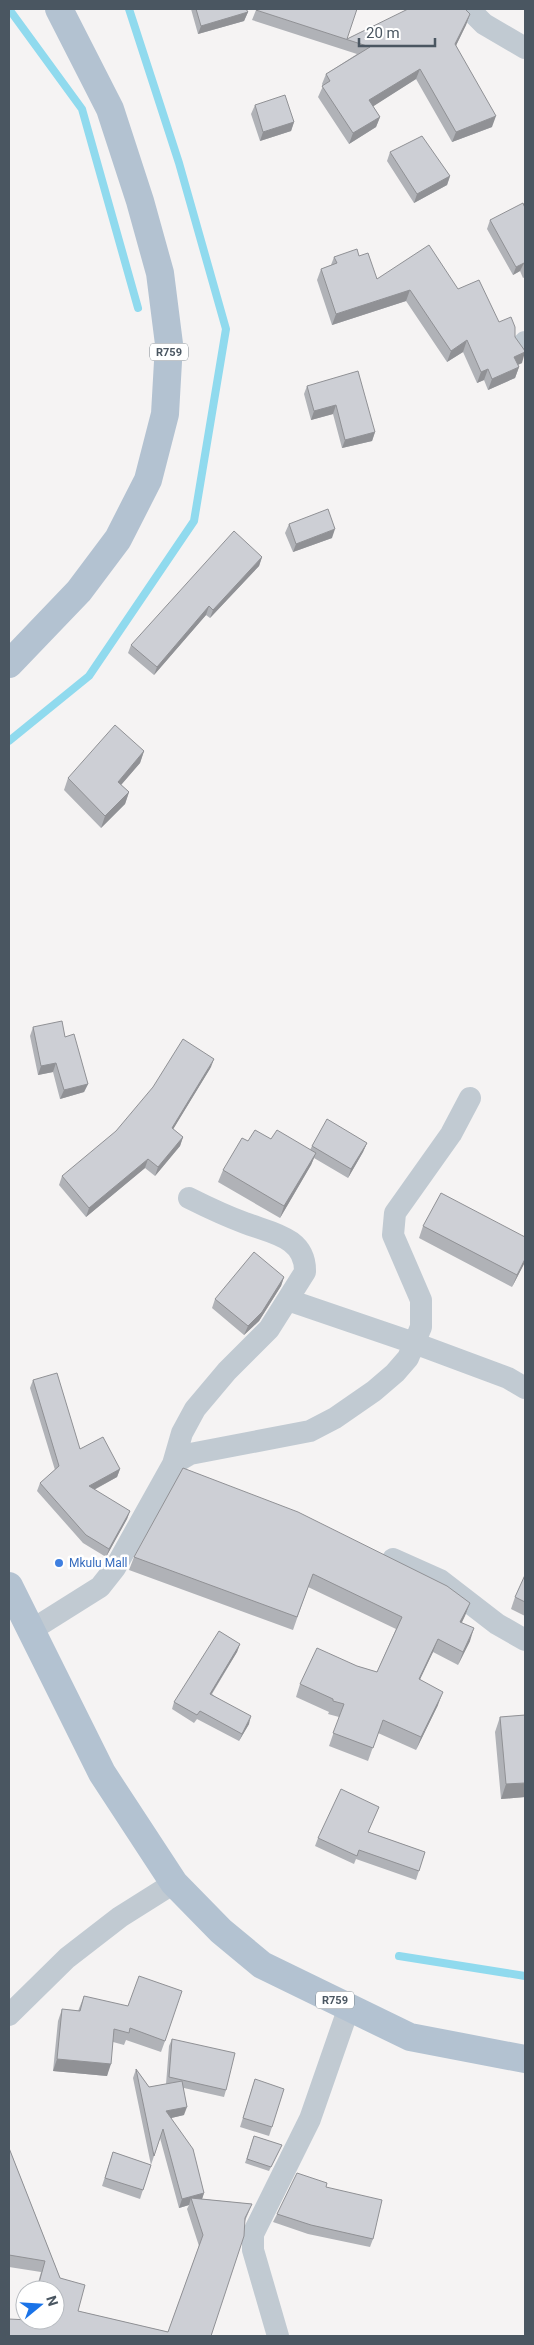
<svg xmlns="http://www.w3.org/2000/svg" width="534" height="2345" font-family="Roboto,sans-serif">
	<rect width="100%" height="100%" fill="#f5f3f3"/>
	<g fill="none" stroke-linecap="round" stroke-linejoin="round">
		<path stroke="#90daee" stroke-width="8" d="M9,9L82,109L138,308
			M9,741L89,676L194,521L226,329L179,163L129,9
			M399,1956L525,1976"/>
		<path stroke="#c1cad2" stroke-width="22" d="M469,9L484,24L525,48
			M523,344L525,342
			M288,1300L414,1343L508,1378L525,1388
			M173,1464L182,1433L195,1409L227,1371L269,1329L305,1272C306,1237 271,1233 245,1223C226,1216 207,1207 189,1198
			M393,1559L440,1580L497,1624L525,1640
			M30,1631L100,1587L115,1568L173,1464L190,1454L310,1431L335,1418L374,1391L395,1373L408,1358L421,1327V1300L393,1235L395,1213L451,1134L470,1098
			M9,2015L67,1958L120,1917L174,1883
			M278,2336L253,2250V2234L310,2119L349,2007"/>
		<path stroke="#b3c2d1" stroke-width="28" d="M9,664L79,591L118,539L148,480L165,414L169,344L160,273L140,201L110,109L59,9
			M9,1586L102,1773L174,1883L221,1931L262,1965L410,2037L525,2059"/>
	</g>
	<path fill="#b0b2b7" d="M191,9H246L248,12L244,21L198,34Z
		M256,10L347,39L470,14L466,25L456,45L492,127L452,142L416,79L373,106L380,117L376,127L349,144L318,97L323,86L322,84L326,74L357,54L252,20Z
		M255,105L294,122L291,131L260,141L251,114Z
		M390,152L450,176L447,185L414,203L387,161Z
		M525,208V277L523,278L520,271L513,275L487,229L490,220Z
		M359,256L377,279L458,289L499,322L515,337L522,363L518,365L519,367L515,378L488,390L484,380L477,383L463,352L447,362L406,301L332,325L317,280L321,269L331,265L334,257Z
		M307,386L375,432L372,441L342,448L333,414L311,420L304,394Z
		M289,524L332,538L293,552L285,533Z
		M262,557L259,566L210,618L206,615L154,675L128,653L131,645Z
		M144,751L140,763L121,785L129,792L125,804L101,828L64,790L68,778Z
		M33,1027L65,1037L88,1084L84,1092L60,1099L53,1072L38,1075L30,1036Z
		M211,1067L173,1129L183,1137L180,1146L155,1176L145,1168L86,1217L59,1185L62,1176Z
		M271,1139L310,1150L312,1146L367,1143L363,1152L348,1178L314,1158L311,1165L280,1218L218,1182L223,1170L248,1141Z
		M423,1226L525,1237V1262L512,1287L419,1238Z
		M284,1277L281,1286L259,1321L244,1335L212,1308L215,1299Z
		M33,1380L80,1449L120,1469L117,1477L94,1490L130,1511L127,1519L106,1557L83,1543L37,1491L40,1483L55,1470L30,1388Z
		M183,1468L470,1603L462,1622L470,1641L458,1665L433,1652L420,1679L438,1705L416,1750L378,1733L368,1761L329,1746L339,1717L328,1714L329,1712L296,1697L300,1684L357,1666L377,1672L396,1629L308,1587L293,1630L129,1570L134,1557Z
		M525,1575V1616L511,1609L515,1597Z
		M240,1644L237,1652L212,1694L249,1724L239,1741L197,1719L194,1723L172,1709L174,1702Z
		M500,1717L525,1797L501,1799L495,1732Z
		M379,1807L368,1832L425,1852L416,1880L356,1859L354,1864L315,1846L318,1838Z
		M84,1996L165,2041L161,2052L126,2040L124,2045L113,2042L107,2076L53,2071L58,2021L62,2009L78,2011Z
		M172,2039L226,2090L224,2097L184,2088V2115L171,2118L204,2193L202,2199L252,2204L245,2221L211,2336L28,2320H55V2290H36L41,2272L9,2267V2148L60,2278L78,2311L168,2332L199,2246L187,2209L189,2205L179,2208L160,2138L151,2165L133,2078L136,2069L149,2087L166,2084L169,2046Z
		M255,2079L272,2127L269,2136L240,2127Z
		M254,2136L282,2145L269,2171L245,2163Z
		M113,2152L151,2165L140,2199L102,2186Z
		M326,2187L373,2239L370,2247L308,2234L273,2222L277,2214Z"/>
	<path fill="#909195" d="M248,12L244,21L198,34L201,26Z
		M470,14L466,25L452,54L455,44Z
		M420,69L416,79L366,111L369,100Z
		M496,116L492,127L452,142L456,132Z
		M380,117L376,127L349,144L353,133Z
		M294,122L291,131L260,141L263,132Z
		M450,176L447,185L414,203L417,194Z
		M524,263L520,271L513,275L516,267Z
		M410,290L406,301L332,325L336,314Z
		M467,340L463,352L447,362L451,351Z
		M525,352L522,363L510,368L514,357Z
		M519,367L515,378L488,390L492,379Z
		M488,369L484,380L477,383L481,372Z
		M336,405L333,414L311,420L314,411Z
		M375,432L372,441L342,448L345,440Z
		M335,529L332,538L293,552L296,544Z
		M262,557L259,566L210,618L213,610Z
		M209,606L206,615L154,675L157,667Z
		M144,751L140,763L114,793L118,782Z
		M129,792L125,804L101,828L105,816Z
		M214,1059L211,1067L169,1136L172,1128Z
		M56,1063L53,1072L38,1075L41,1066Z
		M88,1084L84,1092L60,1099L64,1090Z
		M183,1137L180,1146L155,1176L158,1167Z
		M367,1143L363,1152L348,1178L351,1169Z
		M316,1153L311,1165L280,1218L284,1206Z
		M148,1159L145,1168L86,1217L89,1208Z
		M525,1259V1262L512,1287L517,1275Z
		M284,1277L281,1286L259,1321L244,1335L248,1326Z
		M120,1469L117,1477L86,1494L89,1486Z
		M130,1511L127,1519L106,1557L109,1549Z
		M470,1603L465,1616L456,1634L460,1622Z
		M474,1628L470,1641L458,1665L463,1652Z
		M438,1639L433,1652L414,1692L419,1679Z
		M240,1644L237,1652L207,1701L210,1694Z
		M443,1692L438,1705L416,1750L421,1737Z
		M251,1716L249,1724L239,1741L242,1734Z
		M525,1783V1797L501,1799L506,1784Z
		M57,2059L111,2064L107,2076L53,2071Z
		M187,2107L184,2115L163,2120L166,2111Z
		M204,2193L201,2202L191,2198L189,2205L179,2208L182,2199Z"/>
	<path fill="#cdcfd5" stroke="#909195" d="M196,9H246L248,12L201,26Z
		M260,9H357L347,39L408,9H465L470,14L455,44L496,116L456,132L420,69L369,100L380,117L353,133L322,86L330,81L326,74L370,47L256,10Z
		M285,95L294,122L263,132L255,105Z
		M422,136L450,176L417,194L390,152Z
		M523,203L525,208V268L524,263L516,267L490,220Z
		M429,245L458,289L479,280L499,322L511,317L515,327V337L525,351V352L514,357L519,367L492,379L488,369L481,372L467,340L451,351L410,290L336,314L321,269L337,263L334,257L357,249L359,256L368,253L377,279Z
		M358,371L375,432L345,440L336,405L314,411L307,386Z
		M328,509L335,529L296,544L289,524Z
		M234,531L262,557L213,610L209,606L157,667L131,645Z
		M115,725L144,751L118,782L129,792L105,816L68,778Z
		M62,1021L65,1037L74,1034L88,1084L64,1090L56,1063L41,1066L33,1027Z
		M183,1039L214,1059L172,1128L183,1137L158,1167L148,1159L89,1208L62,1176L116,1131L153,1087Z
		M327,1119L367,1143L351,1169L312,1146Z
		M255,1130L271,1139L277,1130L316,1153L284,1206L223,1170L242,1138L248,1141Z
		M441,1193L525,1237V1259L517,1275L423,1226Z
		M254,1252L284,1277L262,1312L248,1326L215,1299Z
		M57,1373L80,1449L103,1437L120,1469L89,1486L130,1511L109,1549L86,1535L40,1483L59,1466L33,1380Z
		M183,1468L298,1512L447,1586L470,1603L460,1622L474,1628L463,1652L438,1639L419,1679L443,1692L421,1737L383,1720L373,1748L333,1733L344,1704L333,1701V1699L300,1684L317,1648L357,1666L377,1672L402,1617L313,1574L297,1617L134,1557Z
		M525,1575V1602L515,1597Z
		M219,1631L240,1644L210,1694L251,1716L242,1734L200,1711L197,1715L174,1702Z
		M525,1715V1783L506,1784L500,1717Z
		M341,1789L379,1807L368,1832L425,1852L419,1871L359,1850L357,1856L318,1838Z
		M139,1976L182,1991L165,2041L130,2028L129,2033L114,2029L111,2064L57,2059L62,2009L80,2011L84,1996L128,2006Z
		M172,2039L235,2053L226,2090L169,2077Z
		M136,2069L149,2087L182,2081L187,2107L166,2111L193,2149L204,2193L182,2199L163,2129L154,2156Z
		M255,2079L284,2089L272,2127L243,2118Z
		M254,2136L282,2145L271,2167L247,2159Z
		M9,2148L60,2278L85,2285L78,2311L168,2332L203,2235L191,2198L252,2204L245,2218L244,2236L211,2336H9V2319L29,2320H55V2290H37L45,2261L9,2255Z
		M113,2152L151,2165L143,2190L105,2178Z
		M297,2173L327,2183L326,2187L382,2200L373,2239L311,2225L277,2214Z"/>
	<circle fill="#3f7fe0" stroke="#fff" stroke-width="2" cx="59" cy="1563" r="5"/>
	<g text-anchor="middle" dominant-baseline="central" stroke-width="5" stroke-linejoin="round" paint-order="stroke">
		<g fill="#fff" stroke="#808990" stroke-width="1">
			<rect x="150" y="343.5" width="38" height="17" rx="4"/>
			<rect x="316" y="1991.5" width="38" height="17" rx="4"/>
		</g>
		<g font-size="11" font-weight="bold" fill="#4a5661">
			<text x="169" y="352">R759</text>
			<text x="335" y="2000">R759</text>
		</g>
		<g font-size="12" fill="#366cbe" stroke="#fff" text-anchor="start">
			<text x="69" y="1563">Mkulu Mall</text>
		</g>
	</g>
	<rect width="534" height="2345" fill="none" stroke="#4a5661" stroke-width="20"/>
	<g transform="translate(40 2305) rotate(72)"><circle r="24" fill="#ffffff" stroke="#b7bbc0"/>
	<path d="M0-4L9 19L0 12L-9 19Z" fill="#1a73e8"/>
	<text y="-8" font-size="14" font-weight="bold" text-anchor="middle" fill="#4a5661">N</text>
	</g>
	<path d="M359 38v8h76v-8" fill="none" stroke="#4a5661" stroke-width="2.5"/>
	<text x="366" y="38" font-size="15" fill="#4a5661" stroke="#ffffff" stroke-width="4" paint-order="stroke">20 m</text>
</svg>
